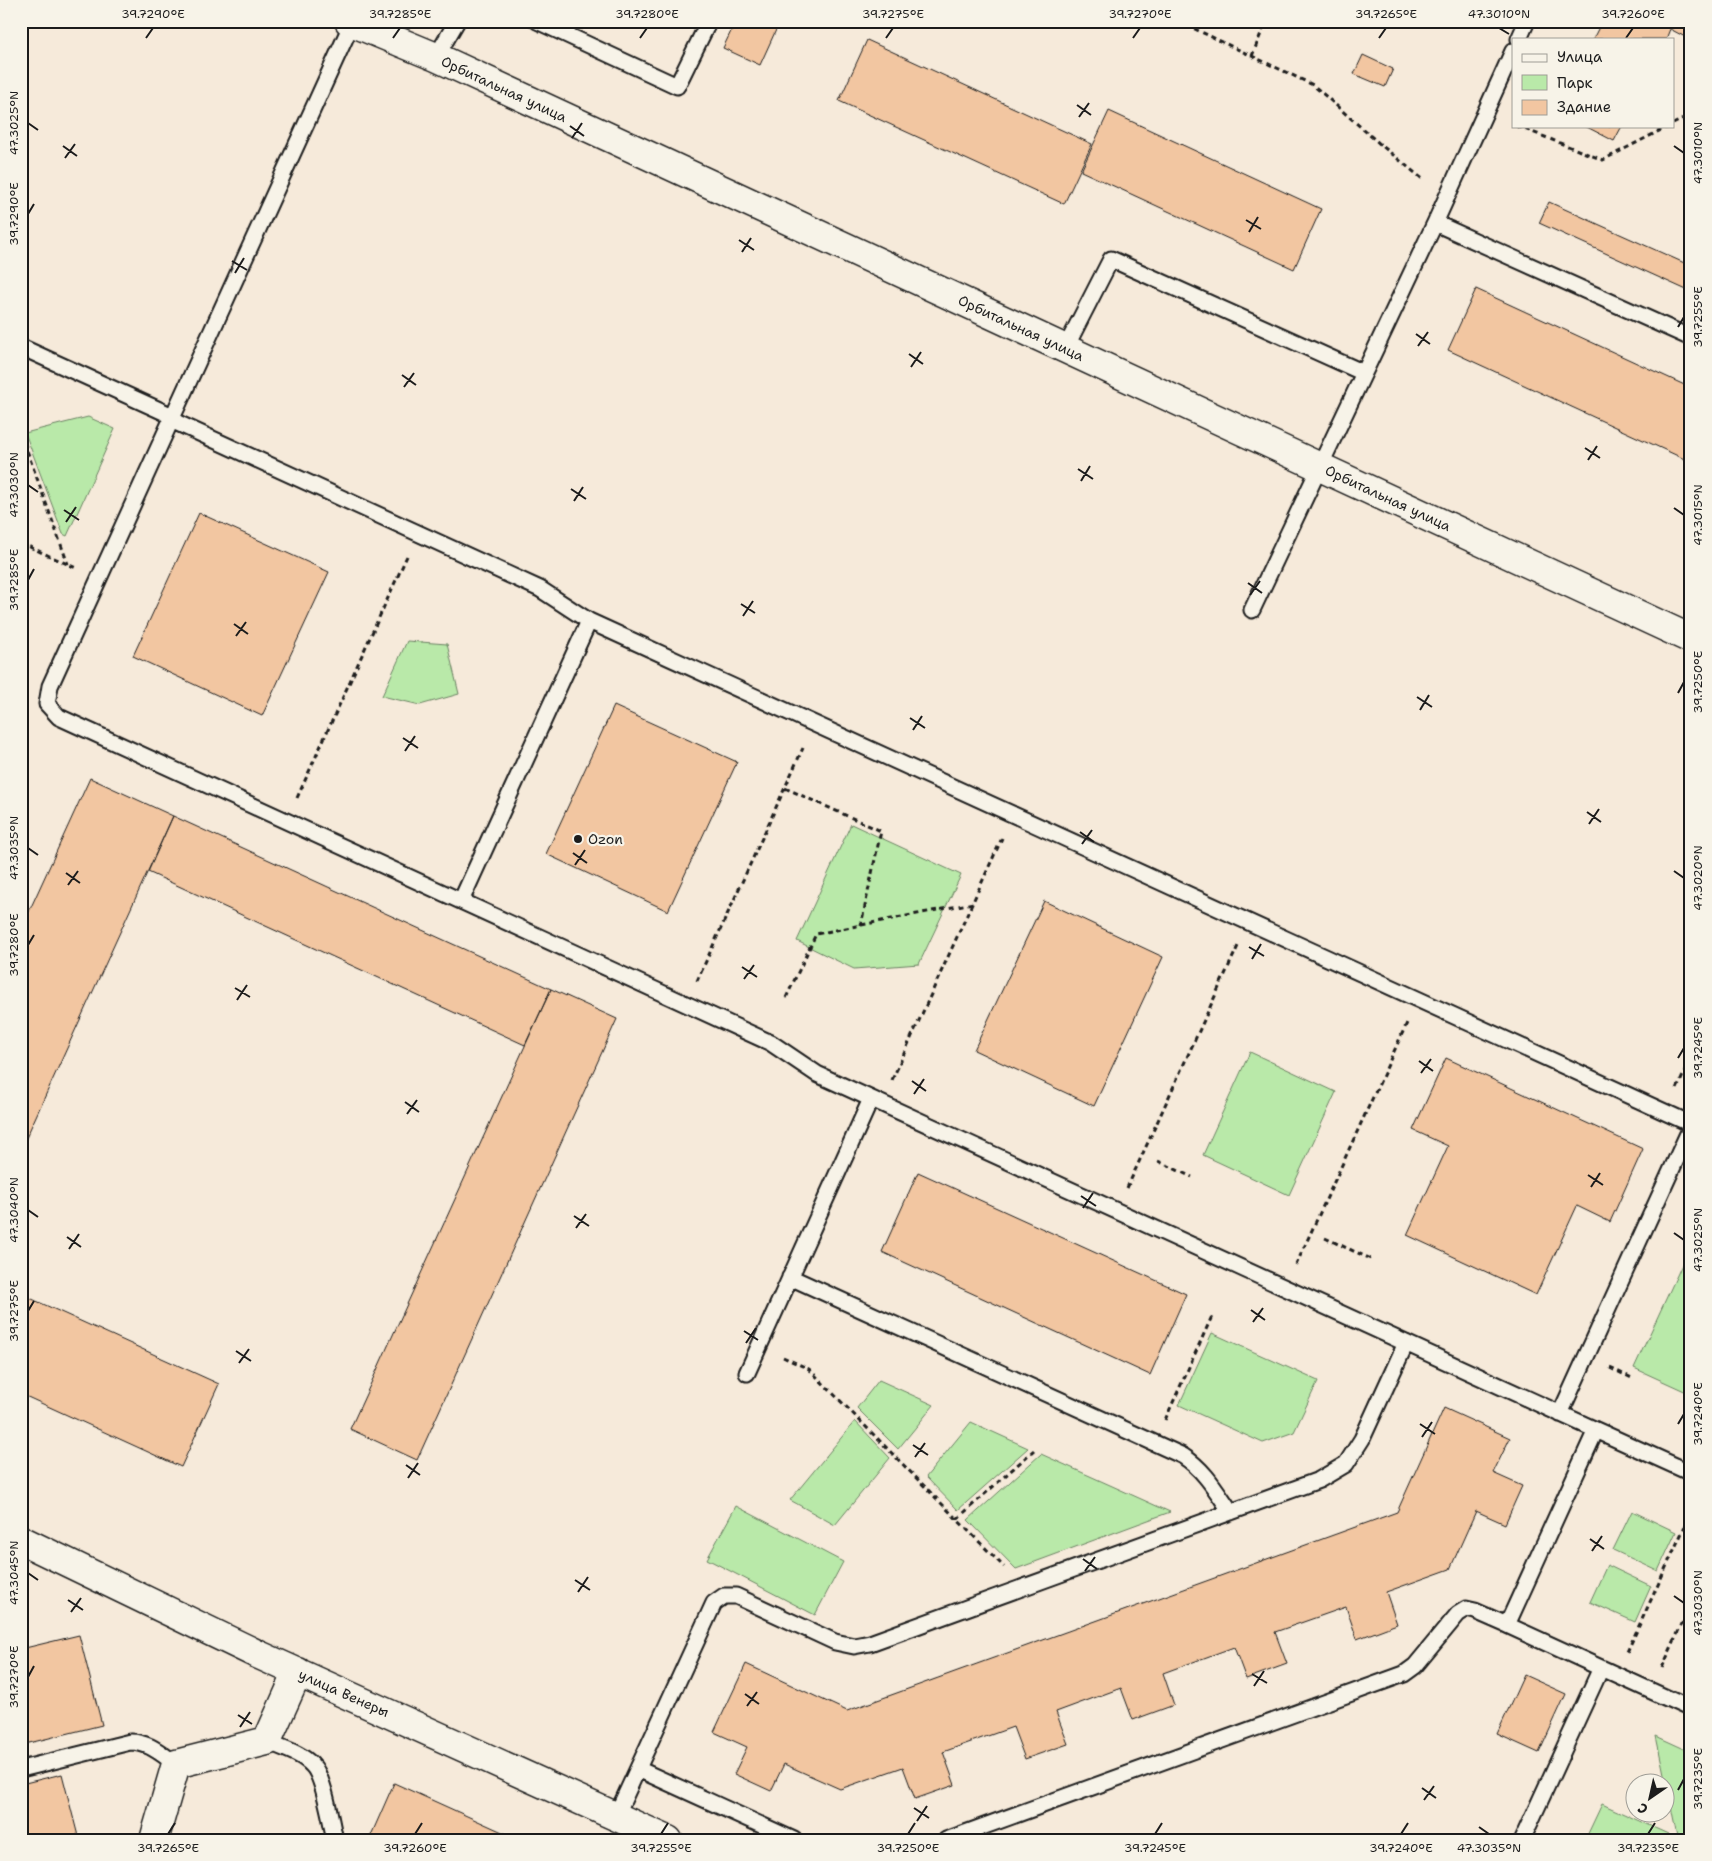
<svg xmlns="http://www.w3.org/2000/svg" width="1712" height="1861" font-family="'Shantell Sans',sans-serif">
	<rect width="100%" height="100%" fill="#f6eada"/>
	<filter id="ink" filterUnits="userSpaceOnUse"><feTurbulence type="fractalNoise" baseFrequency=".02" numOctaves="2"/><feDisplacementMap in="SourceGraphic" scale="10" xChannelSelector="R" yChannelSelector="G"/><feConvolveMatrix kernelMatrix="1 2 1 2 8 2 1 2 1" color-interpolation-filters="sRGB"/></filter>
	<g filter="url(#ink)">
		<path fill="#b9e9a9" stroke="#6a8262" d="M88,417L115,429L67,536L63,534L25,433Z
			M407,641L447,644L459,694L420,705L382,696Z
			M851,824L961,875L919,964L854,969L797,941Z
			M1250,1052L1336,1092L1289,1195L1203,1155Z
			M1691,1245V1394L1634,1368Z
			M1212,1333L1318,1381L1294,1432L1263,1443L1179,1405Z
			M879,1380L934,1405L898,1449L857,1408Z
			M855,1421L890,1458L835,1525L790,1500Z
			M971,1422L1028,1448L958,1510L926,1477Z
			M1041,1454L1170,1512L1016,1569L968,1520Z
			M736,1506L843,1562L815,1615L707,1559Z
			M1632,1511L1676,1532L1658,1571L1613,1550Z
			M1607,1565L1651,1586L1635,1622L1590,1602Z
			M1656,1736L1691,1752V1840H1678Z
			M1602,1804L1668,1834L1665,1840H1585Z"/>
		<path fill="#f2c6a1" stroke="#1c1c1c" d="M736,21H780L760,65L723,48Z
			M1602,21H1691V40L1670,29L1666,39H1593Z
			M867,40L1092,144L1064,204L839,101Z
			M1363,55L1393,69L1385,87L1354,74Z
			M1109,111L1321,209L1294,269L1081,171Z
			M1585,126H1622L1614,141Z
			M1549,202L1691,266V292L1539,223Z
			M1476,289L1691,388V462L1448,350Z
			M199,513L329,572L262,716L133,656Z
			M614,706L737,762L668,911L546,854Z
			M90,778L173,816L21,1149V929Z
			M173,816L551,989L525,1045L148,872Z
			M1044,901L1163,957L1094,1106L974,1050Z
			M551,989L617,1019L417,1460L350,1429Z
			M1446,1058L1643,1149L1610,1222L1577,1206L1536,1295L1407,1235L1448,1146L1413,1130Z
			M918,1172L1186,1294L1150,1375L882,1252Z
			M21,1294L219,1384L181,1467L21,1394Z
			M1444,1408L1510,1438L1493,1473L1522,1486L1505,1524L1476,1511L1450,1569L1386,1592L1397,1624L1357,1639L1346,1607L1275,1632L1287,1664L1246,1679L1234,1647L1163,1673L1174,1705L1133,1720L1121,1688L1056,1712L1068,1744L1025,1759L1013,1727L943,1752L955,1785L915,1799L903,1767L840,1789L784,1764L771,1791L734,1774L747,1747L714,1732L746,1664L847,1711L1397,1512Z
			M79,1635L102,1725L21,1745V1649Z
			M1524,1675L1566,1694L1539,1753L1497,1734Z
			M62,1774L79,1840H21V1813H23L21,1805V1784Z
			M394,1783L520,1840H369Z"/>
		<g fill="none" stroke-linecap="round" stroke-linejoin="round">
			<defs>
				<path id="service" d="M537,21L677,86L709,21
					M352,23L50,686L47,704L59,717L771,1043L817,1074L1596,1430
					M1519,39L1527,21
					M436,57L457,21
					M1435,223L1691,338
					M21,347L166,413L171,420L540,589L589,621L1691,1124
					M1065,349L1111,259L1364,373
					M1252,610L1435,223L1513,51
					M461,901L589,621
					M790,1277L1183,1456C1205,1470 1217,1492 1231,1512
					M747,1373L871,1099
					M1560,1414L1691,1127
					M1601,1668L1691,1709
					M267,1741C282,1748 301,1753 312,1765C324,1776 331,1823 335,1840
					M21,1769L130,1742C149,1742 160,1753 176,1764
					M638,1769L794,1840
					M616,1816L714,1603L724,1596H736L835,1642L854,1646L870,1643L1319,1480L1346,1464L1362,1439L1406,1343
					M946,1840L1404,1674L1415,1666L1458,1614L1466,1609L1475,1611L1507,1625
					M1522,1840L1601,1668L1507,1625L1596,1430L1691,1473"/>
				<path id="minor" d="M349,21L436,57L1691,639
					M21,1540L257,1654L668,1840
					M154,1840L176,1764L267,1741L298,1672"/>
			</defs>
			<use href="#service" stroke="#1c1c1c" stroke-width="19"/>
			<use href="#minor" stroke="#1c1c1c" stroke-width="31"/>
			<path stroke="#1c1c1c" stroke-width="3" stroke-dasharray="5 4" stroke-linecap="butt" d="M1178,21L1313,85L1381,145L1425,181
				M1252,56L1266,21
				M1673,124L1691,115
				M1517,126L1603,160L1669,126
				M21,434L68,564
				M21,543L76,568
				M785,788L881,831L861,925
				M297,798L407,556
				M697,981L803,748
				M786,998L816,934L973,903
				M892,1080L1002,838
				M1677,1089L1691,1058
				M1158,1161L1192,1177
				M1127,1188L1238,946
				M1325,1238L1371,1259
				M1296,1265L1407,1023
				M783,1357L809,1369L1004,1567
				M1610,1368L1632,1378
				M1165,1420L1213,1314
				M957,1519L1034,1450
				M1627,1652L1691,1513
				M1662,1668L1691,1604"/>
			<use href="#service" stroke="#f7f3e8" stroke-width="15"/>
			<use href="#minor" stroke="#f7f3e8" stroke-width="28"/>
		</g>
	</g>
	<path fill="none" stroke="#1c1c1c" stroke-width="2" d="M1499,28L1509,34M146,38L153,28M393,38L400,28M640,38L647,28M886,38L893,28M1133,38L1140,28M1379,38L1386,28M1626,38L1633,28M1077,105L1091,115M1079,117L1089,103M28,123L38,130M570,126L584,136M572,138L582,123M63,146L77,156M1674,146L1684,153M65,158L75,144M28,214L34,204M1246,220L1261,229M1249,232L1258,217M739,240L754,250M742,252L751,238M232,261L247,270M235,273L244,258M1678,327L1684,317M1416,334L1430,344M1418,346L1428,332M909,354L923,364M911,367L921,352M402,375L416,385M404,387L414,373M1585,448L1600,458M1588,460L1597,446M1078,469L1093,479M1081,481L1090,466M28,485L38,492M571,489L586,499M574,501L583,487M1674,508L1684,515M64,510L79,520M66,522L76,507M28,580L34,569M1248,583L1262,593M1250,595L1260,581M741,604L755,613M743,616L753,601M234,624L248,634M236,636L246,622M1678,693L1684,682M1417,697L1432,707M1420,710L1429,695M910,718L925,728M913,730L922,716M403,738L418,748M405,751L415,736M1587,812L1601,822M1589,824L1599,809M1080,832L1094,842M1082,844L1092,830M28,848L38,855M573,853L587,863M575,865L585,850M1674,871L1684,878M66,873L80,883M68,885L78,871M28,945L34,935M1249,947L1264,956M1252,959L1261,944M742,967L757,977M744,979L754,965M235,988L250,997M237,1000L247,985M1678,1058L1684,1048M1419,1061L1433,1071M1421,1073L1431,1059M912,1081L926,1091M914,1094L924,1079M405,1102L419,1112M407,1114L417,1100M1588,1175L1603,1185M1591,1187L1600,1173M1081,1196L1096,1206M1083,1208L1093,1193M28,1210L38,1217M574,1216L589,1226M576,1228L586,1214M1674,1233L1684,1240M67,1237L81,1247M69,1249L79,1234M1251,1310L1265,1320M28,1311L34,1301M1253,1322L1263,1308M744,1331L758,1340M746,1343L756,1328M236,1351L251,1361M239,1363L249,1349M1420,1424L1435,1434M1678,1424L1684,1414M1422,1437L1432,1422M913,1445L928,1455M915,1457L925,1443M406,1465L420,1475M408,1478L418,1463M1590,1539L1604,1549M1592,1551L1602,1536M1083,1559L1097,1569M1085,1571L1095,1557M28,1573L38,1580M575,1580L590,1590M578,1592L588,1577M1674,1596L1684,1603M68,1600L83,1610M71,1612L81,1598M1252,1674L1267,1683M28,1677L34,1666M1254,1686L1264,1671M745,1694L759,1704M747,1706L757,1692M238,1715L252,1724M240,1727L250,1712M1422,1788L1436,1798M1678,1790L1684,1779M1424,1800L1434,1786M914,1808L929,1818M917,1821L927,1806M1479,1827L1489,1834M168,1834L175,1823M415,1834L422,1823M661,1834L668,1823M908,1834L915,1823M1155,1834L1162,1823M1401,1834L1408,1823M1648,1834L1655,1823"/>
	<circle fill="#1c1c1c" stroke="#f7f3e8" stroke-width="2" cx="578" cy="839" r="5"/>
	<g text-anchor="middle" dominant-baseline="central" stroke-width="4.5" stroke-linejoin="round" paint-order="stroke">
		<g font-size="14" fill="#1c1c1c" stroke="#f7f3e8">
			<text transform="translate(504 89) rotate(25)">Орбитальная улица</text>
			<text transform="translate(1021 328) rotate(25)">Орбитальная улица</text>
			<text transform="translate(1388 498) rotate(25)">Орбитальная улица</text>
			<text transform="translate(344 1693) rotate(24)">улица Венеры</text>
		</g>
		<g font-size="14" fill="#1c1c1c" stroke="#f7f3e8" text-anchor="start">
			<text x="588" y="839">Ozon</text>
		</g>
	</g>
	<rect width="1712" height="1861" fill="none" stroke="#f7f3e8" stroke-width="55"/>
	<rect x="1512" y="38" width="162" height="90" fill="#f7f3e8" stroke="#9f9d96"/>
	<rect x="1522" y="54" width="25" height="8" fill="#f7f3e8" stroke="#9f9d96"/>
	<text x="1557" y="62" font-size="15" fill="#1c1c1c">Улица</text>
	<rect x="1522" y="75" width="25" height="15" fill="#b9e9a9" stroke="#9f9d96"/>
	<text x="1557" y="88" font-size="15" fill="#1c1c1c">Парк</text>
	<rect x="1522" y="100" width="25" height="15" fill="#f2c6a1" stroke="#9f9d96"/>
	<text x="1557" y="112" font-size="15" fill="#1c1c1c">Здание</text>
	<g transform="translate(1650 1798) rotate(214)"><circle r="24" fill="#f7f3e8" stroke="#9f9d96"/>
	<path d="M0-4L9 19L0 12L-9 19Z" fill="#1c1c1c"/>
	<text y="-8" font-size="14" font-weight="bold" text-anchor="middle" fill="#1c1c1c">С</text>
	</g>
	<rect x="28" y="28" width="1656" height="1806" fill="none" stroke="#1c1c1c" stroke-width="2"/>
	<g font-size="12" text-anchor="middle" fill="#1c1c1c">
		<text x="153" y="18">39.7290°E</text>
		<text x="400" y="18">39.7285°E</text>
		<text x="647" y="18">39.7280°E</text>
		<text x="893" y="18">39.7275°E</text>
		<text x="1140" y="18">39.7270°E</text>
		<text x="1386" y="18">39.7265°E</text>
		<text x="1499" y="18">47.3010°N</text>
		<text x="1633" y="18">39.7260°E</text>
		<text transform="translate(14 123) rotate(-90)" y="4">47.3025°N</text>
		<text transform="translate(1698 153) rotate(-90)" y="4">47.3010°N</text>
		<text transform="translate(14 214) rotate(-90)" y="4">39.7290°E</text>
		<text transform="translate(1698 317) rotate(-90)" y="4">39.7255°E</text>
		<text transform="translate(14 485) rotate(-90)" y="4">47.3030°N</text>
		<text transform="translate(1698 515) rotate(-90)" y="4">47.3015°N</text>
		<text transform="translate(14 580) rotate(-90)" y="4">39.7285°E</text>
		<text transform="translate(1698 682) rotate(-90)" y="4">39.7250°E</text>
		<text transform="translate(14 848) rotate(-90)" y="4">47.3035°N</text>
		<text transform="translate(1698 878) rotate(-90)" y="4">47.3020°N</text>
		<text transform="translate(14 945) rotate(-90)" y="4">39.7280°E</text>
		<text transform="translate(1698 1048) rotate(-90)" y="4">39.7245°E</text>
		<text transform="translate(14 1210) rotate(-90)" y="4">47.3040°N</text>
		<text transform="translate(1698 1240) rotate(-90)" y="4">47.3025°N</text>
		<text transform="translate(14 1311) rotate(-90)" y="4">39.7275°E</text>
		<text transform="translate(1698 1414) rotate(-90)" y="4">39.7240°E</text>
		<text transform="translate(14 1573) rotate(-90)" y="4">47.3045°N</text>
		<text transform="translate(1698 1603) rotate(-90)" y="4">47.3030°N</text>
		<text transform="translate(14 1677) rotate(-90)" y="4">39.7270°E</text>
		<text transform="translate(1698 1779) rotate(-90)" y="4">39.7235°E</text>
		<text x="168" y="1852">39.7265°E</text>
		<text x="415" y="1852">39.7260°E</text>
		<text x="661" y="1852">39.7255°E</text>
		<text x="908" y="1852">39.7250°E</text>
		<text x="1155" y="1852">39.7245°E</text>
		<text x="1401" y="1852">39.7240°E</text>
		<text x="1489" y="1852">47.3035°N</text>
		<text x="1648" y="1852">39.7235°E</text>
	</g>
</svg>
